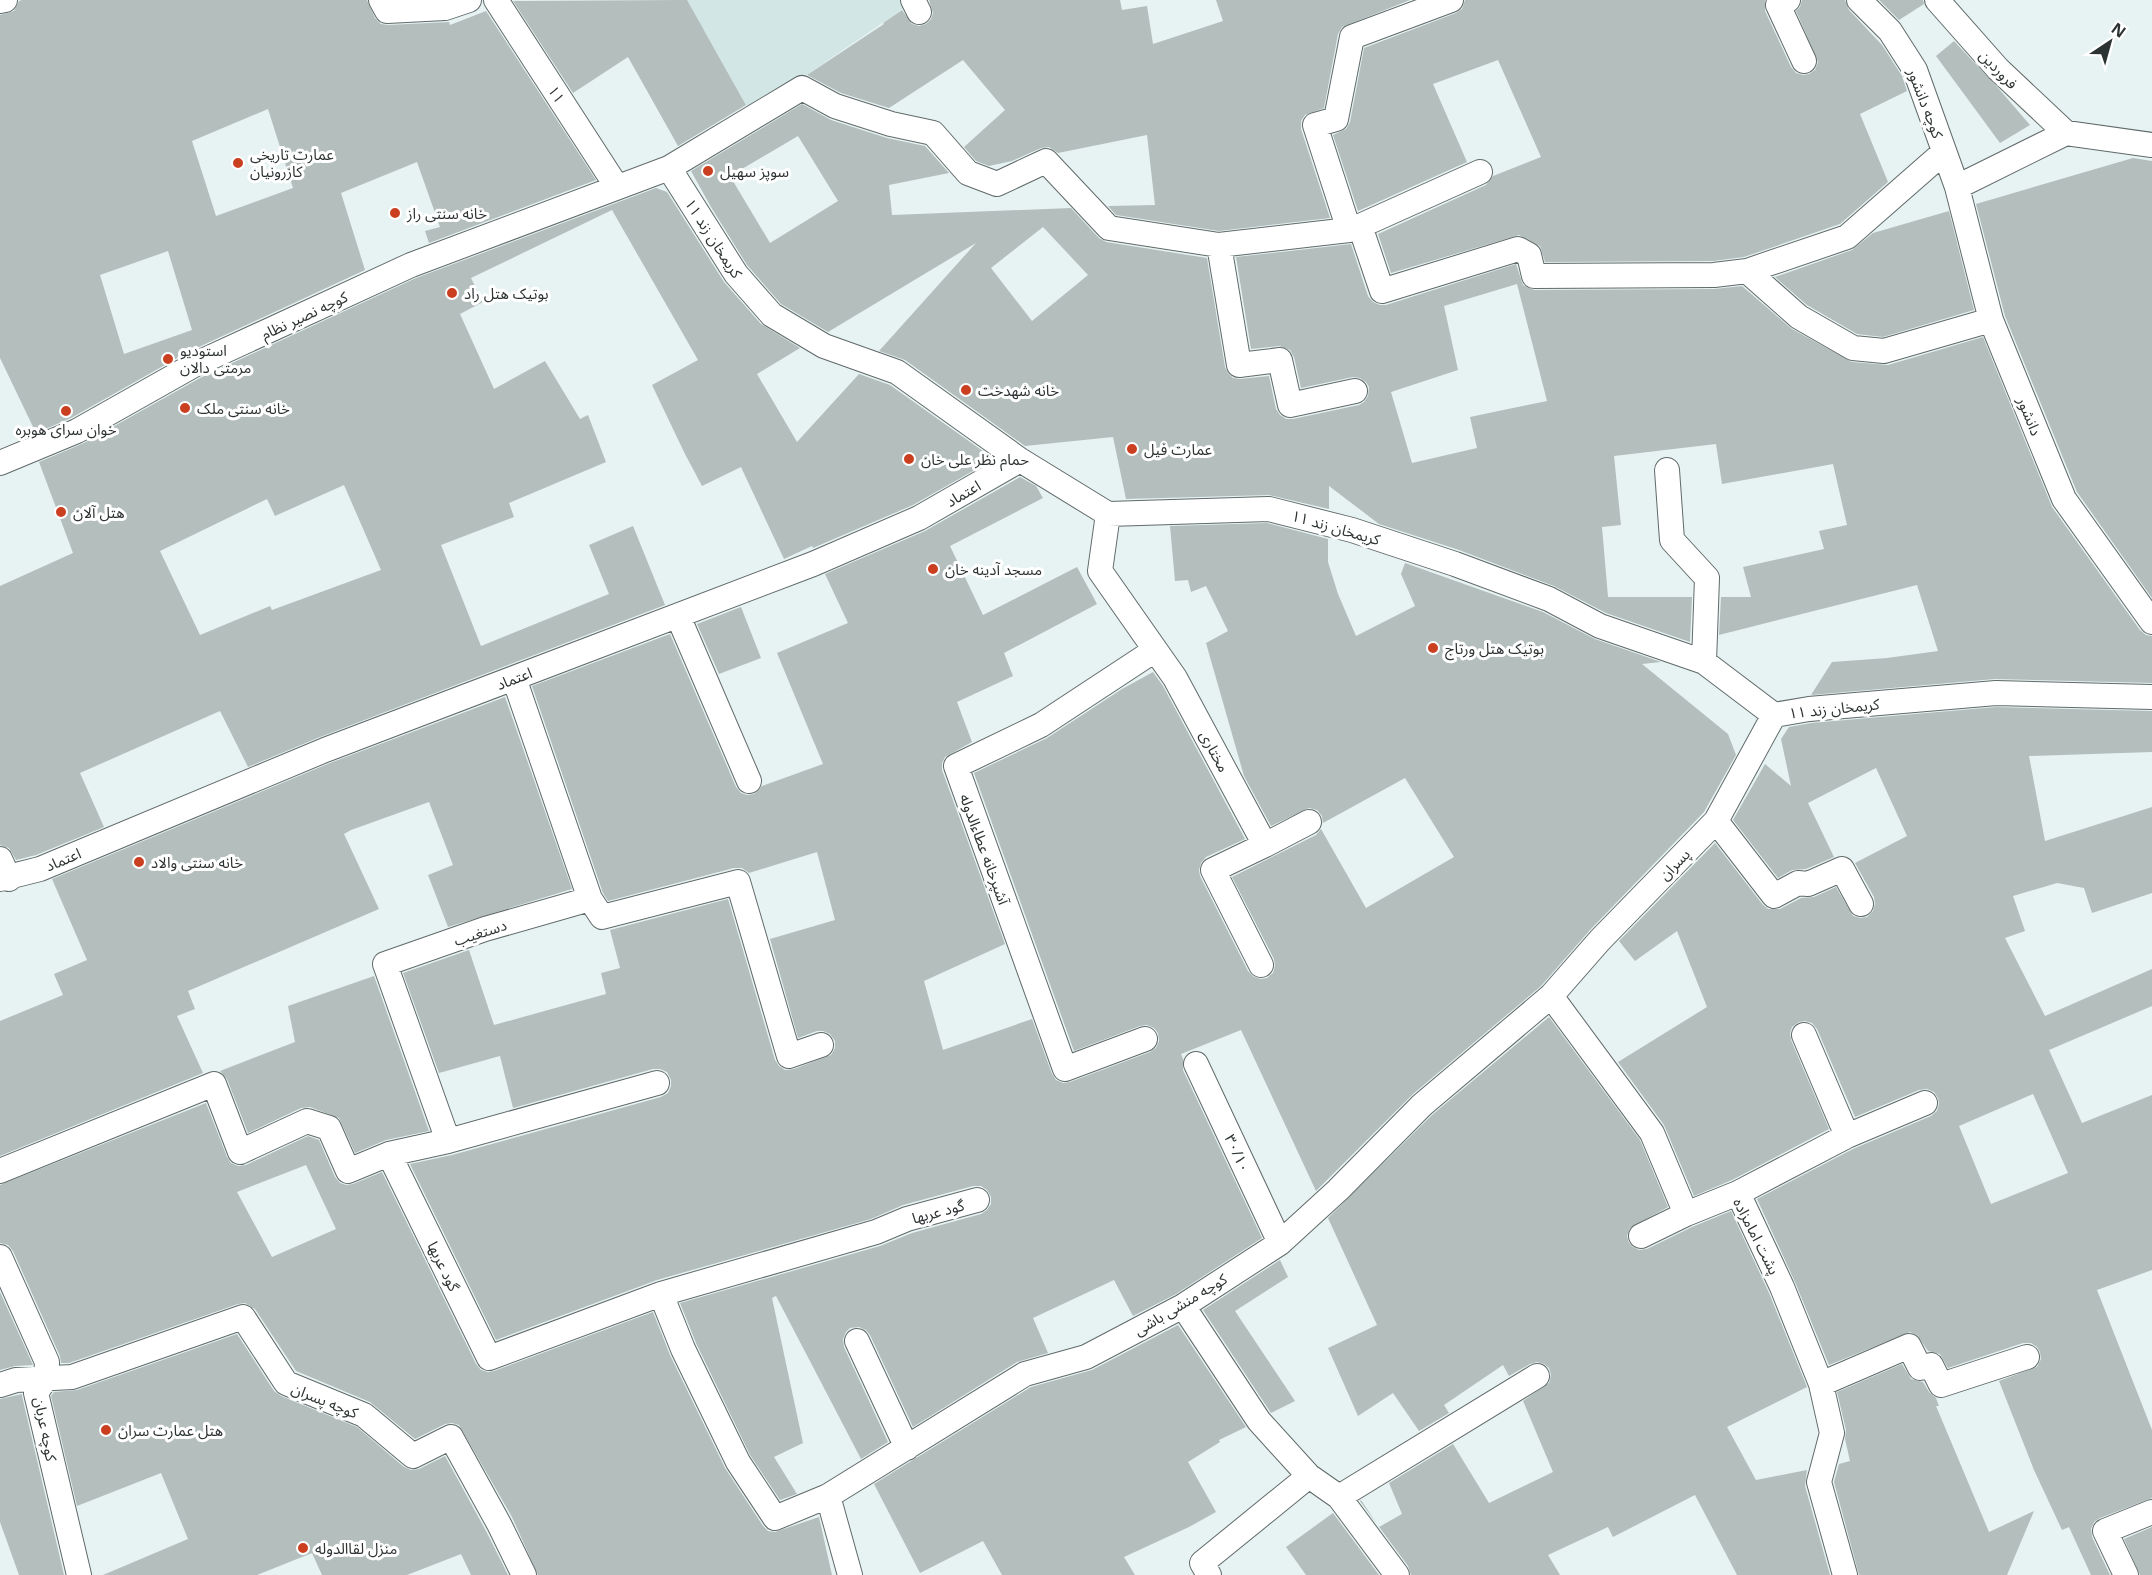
<svg xmlns="http://www.w3.org/2000/svg" width="2152" height="1575" font-family="'Noto Sans','Noto Sans Arabic',sans-serif">
	<rect width="100%" height="100%" fill="#e7f2f2"/>
	<path fill="#d2e6e5" d="M662,0H901L904,8L751,113L704,30L678,37L660,1Z"/>
	<path fill="#b3bebd" fill-rule="evenodd" d="M22,0H367L375,18L381,24L388,25L449,22L450,25L486,11L596,180L429,243L425,231L440,227L417,162L341,193L365,270L188,352L71,418L36,433L0,358V15L14,11L19,1ZM268,109L293,188L216,216L192,141ZM168,251L192,330L124,354L100,275Z
		M687,0L746,105L678,146L628,57L573,93L513,1Z
		M929,0H1120L1122,10L1147,6L1153,44L1223,21L1216,0H1410L1342,27L1338,34L1324,108L1305,115L1301,121V129L1330,218L1219,231L1116,215L1108,206L1155,205L1147,135L1058,153L1049,147L1041,148L1012,161L989,166L976,161L964,147L1005,110L963,60L889,108L841,93L807,75L884,24L883,23L902,10L912,24L919,26L926,24L931,19L933,13Z
		M1465,0H1765V11L1791,67L1796,73L1803,75L1809,74L1815,70L1818,62L1796,11L1800,7L1802,0H1845L1849,10L1882,45L1902,76L1907,91L1860,114L1888,182L1840,224L1744,257L1713,261L1545,262L1540,246L1519,235L1391,273L1378,234L1486,185L1493,176L1541,157L1498,60L1433,84L1467,162L1358,211L1333,135L1346,129L1350,122L1364,48L1456,13L1462,9Z
		M1879,0H1923L1924,4L1899,20Z
		M1954,41L1999,89L2030,125L2000,143L1936,56Z
		M802,104L831,120L887,138L925,146L949,173L889,185L892,215L1071,208L1099,238L1106,242L1207,258L1225,367L1228,373L1233,378L1240,379L1269,376L1276,409L1280,415L1286,419H1293L1359,405L1364,402L1368,396L1369,387L1366,382L1360,378L1353,377L1301,388L1294,357L1290,350L1279,346L1251,349L1236,257L1351,244L1368,296L1373,302L1380,305H1386L1516,264L1523,285L1534,290L1714,289L1742,286L1792,329L1852,362L1888,365L1983,337L2052,507L2140,630L2146,635L2152,636V683L1995,679L1811,695L1832,662L1887,658L1938,651L1917,585L1719,635L1721,597H1751L1743,567L1824,549L1819,531L1847,525L1833,464L1722,484L1716,444L1614,456L1621,525L1602,527L1608,597H1692L1690,642L1606,613L1554,586L1459,550L1379,524L1329,486V509L1269,495L1126,499L1113,437L1025,446L905,360L879,351L976,243L828,332L781,304L747,265L711,207L691,171ZM798,136L838,201L770,243L730,176ZM1043,227L1088,275L1032,321L991,268ZM1517,284L1547,401L1470,417L1477,448L1412,463L1391,392L1458,370L1444,306Z
		M2133,158L2152,161V598L2077,492L2005,316L1976,204Z
		M656,188L667,192L724,282L761,324L800,348L757,374L797,442L859,374L890,385L994,459L913,505L813,548L812,546L784,559L741,467L702,486L685,454L652,385L698,360L612,210L471,278L483,302L460,314L494,389L545,361L580,419L588,415L606,462L509,503L514,517L441,545L481,646L609,594L589,545L633,526L665,605L320,737L248,767L220,711L80,773L104,827L36,855L16,860L9,848L0,845V586L73,553L39,462L84,443L200,378L416,278ZM344,485L381,570L272,610L270,606L200,635L160,551L267,499L275,516Z
		M1949,211L1974,310L1883,337L1857,334L1807,305L1775,277L1852,250L1873,233Z
		M1020,477L1036,486L1043,498L950,546L983,615L1077,567L1097,604L1004,653L1013,676L957,702L972,742L945,757L942,763V770L1005,944L924,981L943,1050L1032,1019L1052,1074L1056,1080L1063,1083L1070,1082L1150,1052L1156,1048L1159,1041L1158,1033L1154,1028L1147,1025L1140,1026L1074,1051L974,773L1047,738L1122,689L1153,672L1163,686L1245,839L1206,857L1201,863L1199,870L1200,876L1248,971L1254,977L1261,979L1267,978L1273,973L1275,966L1274,959L1232,877L1316,835L1321,829L1366,908L1454,857L1405,778L1323,823L1322,816L1317,810L1309,808L1271,826L1244,776L1206,643L1228,631L1206,586L1191,592L1188,580L1175,581L1170,526L1267,523L1328,539V562L1338,594L1356,636L1415,606L1401,574L1405,563L1543,612L1595,639L1661,662L1642,664L1728,734L1736,755L1704,812L1590,930L1541,986L1413,1094L1316,1191L1241,1030L1181,1054L1183,1059V1070L1262,1238L1176,1294L1133,1316L1114,1280L1033,1318L1048,1353L1017,1362L913,1427L870,1335L866,1330L859,1327L850,1328L846,1332L843,1339L844,1347L888,1442L861,1459L776,1296L772,1298L803,1443L774,1457L797,1494L780,1500L750,1455L696,1343L680,1303L880,1246L912,1233L981,1214L987,1210L991,1204V1197L987,1190L981,1186H973L903,1205L871,1219L657,1280L496,1340L410,1164L452,1155L661,1097L668,1093L671,1086V1080L667,1072L660,1069H653L513,1108L500,1056L439,1073L403,973L469,950L494,1025L606,994L601,973L620,968L610,930L728,899L775,1060L779,1066L785,1070L794,1069L831,1055L835,1048V1041L830,1034L823,1031H817L798,1038L770,939L835,920L817,852L749,873L742,868H734L608,901L603,893L532,686L670,634L736,787L741,793L747,795L754,794L762,786L823,764L777,653L848,623L825,574L925,531Z
		M741,607L761,658L719,674L697,624Z
		M505,697L572,889L448,927L428,875L453,865L429,802L351,830L344,834L379,909L188,991L195,1009L177,1016L203,1073L0,1156V1021L63,995L54,974L87,960L52,879L330,763Z
		M1996,707L2152,711V752L2029,756L2045,841L2152,807V893L2092,913L2084,888L2057,883L2013,896L2025,931L2005,938L2045,1016L2152,969V1006L2049,1050L2082,1123L2152,1095V1270L2097,1290L2152,1430V1498L2100,1518L2094,1522L2091,1529L2092,1537L2110,1575H2091L2069,1527L2062,1530L2034,1470L1999,1381L2037,1367L2041,1359L2040,1352L2037,1347L2031,1343H2023L1948,1368L1940,1354L1928,1351L1917,1335L1910,1332L1829,1365L1795,1282L1757,1199L1853,1149L1931,1116L1937,1111L1939,1104L1938,1098L1934,1092L1927,1089L1919,1090L1855,1117L1817,1029L1812,1023L1805,1021L1799,1022L1792,1027L1790,1033L1791,1040L1829,1129L1732,1180L1694,1196L1664,1125L1618,1062L1707,1007L1677,931L1635,961L1619,941L1715,843L1763,905L1768,909H1780L1801,898L1814,897L1836,887L1853,916L1860,918L1867,917L1873,911L1875,904L1874,897L1855,863L1907,836L1876,768L1808,803L1834,857L1806,869L1792,870L1778,878L1733,820L1765,764L1791,786L1781,739L1789,727L1811,723ZM2033,1094L2068,1173L1991,1204L1959,1126Z
		M374,976L429,1131L386,1140L355,1153L339,1118L310,1107L301,1108L248,1133L227,1079L220,1071L295,1042L288,1006Z
		M1549,1017L1640,1140L1668,1207L1630,1228L1627,1236L1629,1243L1633,1247L1639,1250L1647,1249L1692,1227L1731,1211L1769,1293L1807,1387L1727,1427L1756,1480L1807,1470L1805,1486L1830,1575H1737L1695,1495L1613,1537L1608,1527L1548,1555L1560,1575H1411L1408,1566L1360,1501L1361,1500L1379,1527L1402,1514L1389,1483L1453,1444L1489,1503L1553,1472L1523,1401L1549,1383L1551,1375L1549,1368L1544,1364L1537,1362L1530,1364L1509,1376L1503,1365L1444,1405L1449,1413L1419,1431L1393,1393L1358,1416L1328,1348L1377,1325L1328,1218L1432,1115Z
		M206,1103L227,1157L231,1163L238,1166L246,1165L308,1136L319,1140L335,1177L340,1183L346,1185L353,1184L382,1172L476,1364L481,1370L488,1372L494,1371L653,1312L670,1355L725,1468L763,1526L768,1531L775,1532L819,1517L832,1575H538L512,1517L459,1425L452,1423L445,1424L415,1439L370,1402L296,1371L255,1309L245,1303L238,1304L69,1363H61L60,1356L13,1251L8,1245L0,1243V1185ZM306,1165L336,1229L272,1257L237,1192Z
		M1280,1260L1288,1277L1235,1311L1295,1401L1271,1413L1203,1310Z
		M0,1292L33,1365L15,1366L0,1370Z
		M1178,1325L1246,1427L1219,1440L1220,1442L1188,1462L1216,1512L1189,1527L1124,1557L1135,1575H1002L983,1541L920,1573L874,1484L1031,1387L1092,1370Z
		M237,1334L274,1391L281,1396L357,1427L404,1467L411,1470L419,1469L445,1456L486,1531L508,1575H471L461,1554L407,1575H322L312,1553L257,1575H103L188,1539L161,1473L77,1506L51,1396L54,1392L77,1390Z
		M1902,1364L1911,1379L1923,1382L1929,1392L1936,1398L1939,1406H1936L1989,1532L2034,1511L2007,1575H1859L1834,1482L1839,1464L1850,1461L1845,1439L1846,1430L1837,1392Z
		M22,1394V1396L64,1575H19L0,1522V1399Z
		M1333,1513L1379,1575H1306L1286,1547Z
		M2152,1527V1575H2140L2124,1539Z"/>
	<g fill="none" stroke-linecap="round" stroke-linejoin="round">
		<defs>
			<path id="service" d="M381,0L387,11L445,8L469,0
				M496,0L617,187
				M913,0L919,12
				M1788,0L1778,5L1804,61
				M1859,0L1890,31L1915,70L1957,187L1991,320L2064,499L2152,622
				M1937,0L1998,69L2066,133
				M0,1L5,0
				M669,168L802,88L835,106L891,124L933,133L968,173L997,184L1046,161L1109,228L1219,245L1349,230L1360,226L1382,291L1518,249L1529,255L1534,276L1714,275L1747,271L1847,237L1944,152
				M1957,187L2066,133L2152,145
				M1360,226L1480,172
				M1349,230L1315,125L1336,119L1352,37L1451,0
				M1219,245L1239,365L1280,360L1290,405L1355,391
				M1747,271L1799,317L1853,348L1884,351L1991,320
				M0,463L77,431L194,365L411,265L669,168L736,274L772,315L824,346L897,372L1020,460L1108,514L1269,509L1352,530L1455,564L1549,599L1600,626L1704,662L1774,715L1809,709L1996,693L2152,697
				M1667,470L1672,540L1707,578L1704,662
				M1108,514L1100,571L1175,678L1265,845L1213,870L1261,965
				M678,616L749,781
				M1716,821L1774,896L1798,883L1808,884L1842,869L1861,904
				M1265,845L1309,822
				M0,859L9,879
				M0,879L40,869L325,750L813,564L919,518L1020,460
				M590,899L602,917L738,882L789,1056L821,1045
				M1551,996L1652,1133L1686,1214L1738,1193L1782,1287L1821,1384L1832,1433L1819,1482L1845,1575
				M1804,1035L1847,1136
				M1145,1039L1065,1069L956,766L1041,725L1155,650
				M1196,1064L1280,1243
				M448,1141L657,1083
				M389,1154L489,1358L661,1294L876,1232L907,1219L977,1200
				M0,1171L214,1084L240,1152L307,1121L329,1128L348,1171L389,1154L448,1141L385,964L485,929L590,899L514,678
				M1738,1193L1847,1136L1925,1103
				M1641,1236L1686,1214
				M0,1257L47,1362L46,1378L36,1393L79,1575
				M661,1294L683,1349L738,1462L775,1518L828,1496
				M1183,1306L1259,1421L1309,1476L1339,1497L1397,1575
				M857,1341L907,1448
				M1821,1384L1909,1346L1920,1368L1931,1365L1941,1385L2027,1357
				M0,1385L16,1380L72,1377L243,1317L286,1383L364,1415L413,1456L451,1437L499,1524L524,1575
				M1339,1497L1537,1376
				M850,1575L828,1496L1025,1374L1086,1357L1183,1306L1280,1243L1338,1190L1422,1105L1551,996L1600,940L1716,821L1774,715
				M1209,1575L1202,1563L1309,1476
				M2126,1575L2105,1531L2152,1512"/>
		</defs>
		<use href="#service" stroke="#606a69" stroke-width="26"/>
		<use href="#service" stroke="#fff" stroke-width="24"/>
	</g>
	<g fill="#ca3f20" stroke="#fff" stroke-width="2">
		<circle cx="238" cy="163" r="6"/>
		<circle cx="708" cy="171" r="6"/>
		<circle cx="395" cy="213" r="6"/>
		<circle cx="452" cy="293" r="6"/>
		<circle cx="168" cy="359" r="6"/>
		<circle cx="966" cy="390" r="6"/>
		<circle cx="185" cy="408" r="6"/>
		<circle cx="66" cy="411" r="6"/>
		<circle cx="1132" cy="449" r="6"/>
		<circle cx="909" cy="459" r="6"/>
		<circle cx="61" cy="512" r="6"/>
		<circle cx="933" cy="569" r="6"/>
		<circle cx="1433" cy="648" r="6"/>
		<circle cx="139" cy="862" r="6"/>
		<circle cx="106" cy="1430" r="6"/>
		<circle cx="303" cy="1548" r="6"/>
	</g>
	<g text-anchor="middle" dominant-baseline="central" stroke-width="6" stroke-linejoin="round" paint-order="stroke">
		<g font-size="15" fill="#2d3232" stroke="#fff">
			<text transform="translate(1999 69) rotate(46)">فروردین</text>
			<text transform="translate(557 94) rotate(57)">۱۱</text>
			<text transform="translate(1926 103) rotate(69)">کوچه دانشور</text>
			<text transform="translate(714 238) rotate(57)">کریمخان زند ۱۱</text>
			<text transform="translate(304 315) rotate(-25)">کوچه نصیر نظام</text>
			<text transform="translate(2030 416) rotate(68)">دانشور</text>
			<text transform="translate(963 493) rotate(-30)">اعتماد</text>
			<text transform="translate(1336 527) rotate(16)">کریمخان زند ۱۱</text>
			<text transform="translate(514 678) rotate(-21)">اعتماد</text>
			<text transform="translate(1834 708) rotate(-6)">کریمخان زند ۱۱</text>
			<text transform="translate(1215 751) rotate(62)">مختاری</text>
			<text transform="translate(985 849) rotate(70)">آشپرخانه عطاءالدوله</text>
			<text transform="translate(63 859) rotate(-23)">اعتماد</text>
			<text transform="translate(1674 864) rotate(-46)">پسران</text>
			<text transform="translate(480 932) rotate(-18)">دستغیب</text>
			<text transform="translate(1238 1153) rotate(65)">۳۰/۱۰</text>
			<text transform="translate(938 1211) rotate(-15)">گود عربها</text>
			<text transform="translate(1757 1236) rotate(63)">پشت امامزاده</text>
			<text transform="translate(444 1266) rotate(64)">گود عربها</text>
			<text transform="translate(1180 1304) rotate(-31)">کوچه منشی باشی</text>
			<text transform="translate(325 1400) rotate(22)">کوچه پسران</text>
			<text transform="translate(46 1429) rotate(79)">کوچه عربان</text>
		</g>
		<g font-size="15" fill="#2d3232" stroke="#fff" text-anchor="start">
			<text x="250" y="154">عمارت تاریخی<tspan x="250" dy="17">کازرونیان</tspan></text>
			<text x="720" y="171">سوپز سهیل</text>
			<text x="407" y="213">خانه سنتی راز</text>
			<text x="464" y="293">بوتیک هتل راد</text>
			<text x="180" y="350">استودیو<tspan x="180" dy="17">مرمتی دالان</tspan></text>
			<text x="978" y="390">خانه شهدخت</text>
			<text x="197" y="408">خانه سنتی ملک</text>
			<text x="66" y="429" text-anchor="middle">خوان سرای هوبره</text>
			<text x="1144" y="449">عمارت فیل</text>
			<text x="921" y="459">حمام نظر علی خان</text>
			<text x="73" y="512">هتل آلان</text>
			<text x="945" y="569">مسجد آدینه خان</text>
			<text x="1445" y="648">بوتیک هتل ورتاج</text>
			<text x="151" y="862">خانه سنتی والاد</text>
			<text x="118" y="1430">هتل عمارت سران</text>
			<text x="315" y="1548">منزل لقاالدوله</text>
		</g>
	</g>
	<g transform="translate(2110 42) rotate(36)" stroke="#ffffff" stroke-width="4.5" paint-order="stroke">
	<path d="M0-4.5L10 22L0 15L-10 22Z" fill="#2d3232"/>
	<text y="-9" font-size="16" font-weight="bold" text-anchor="middle" fill="#2d3232">N</text>
	</g>
</svg>
